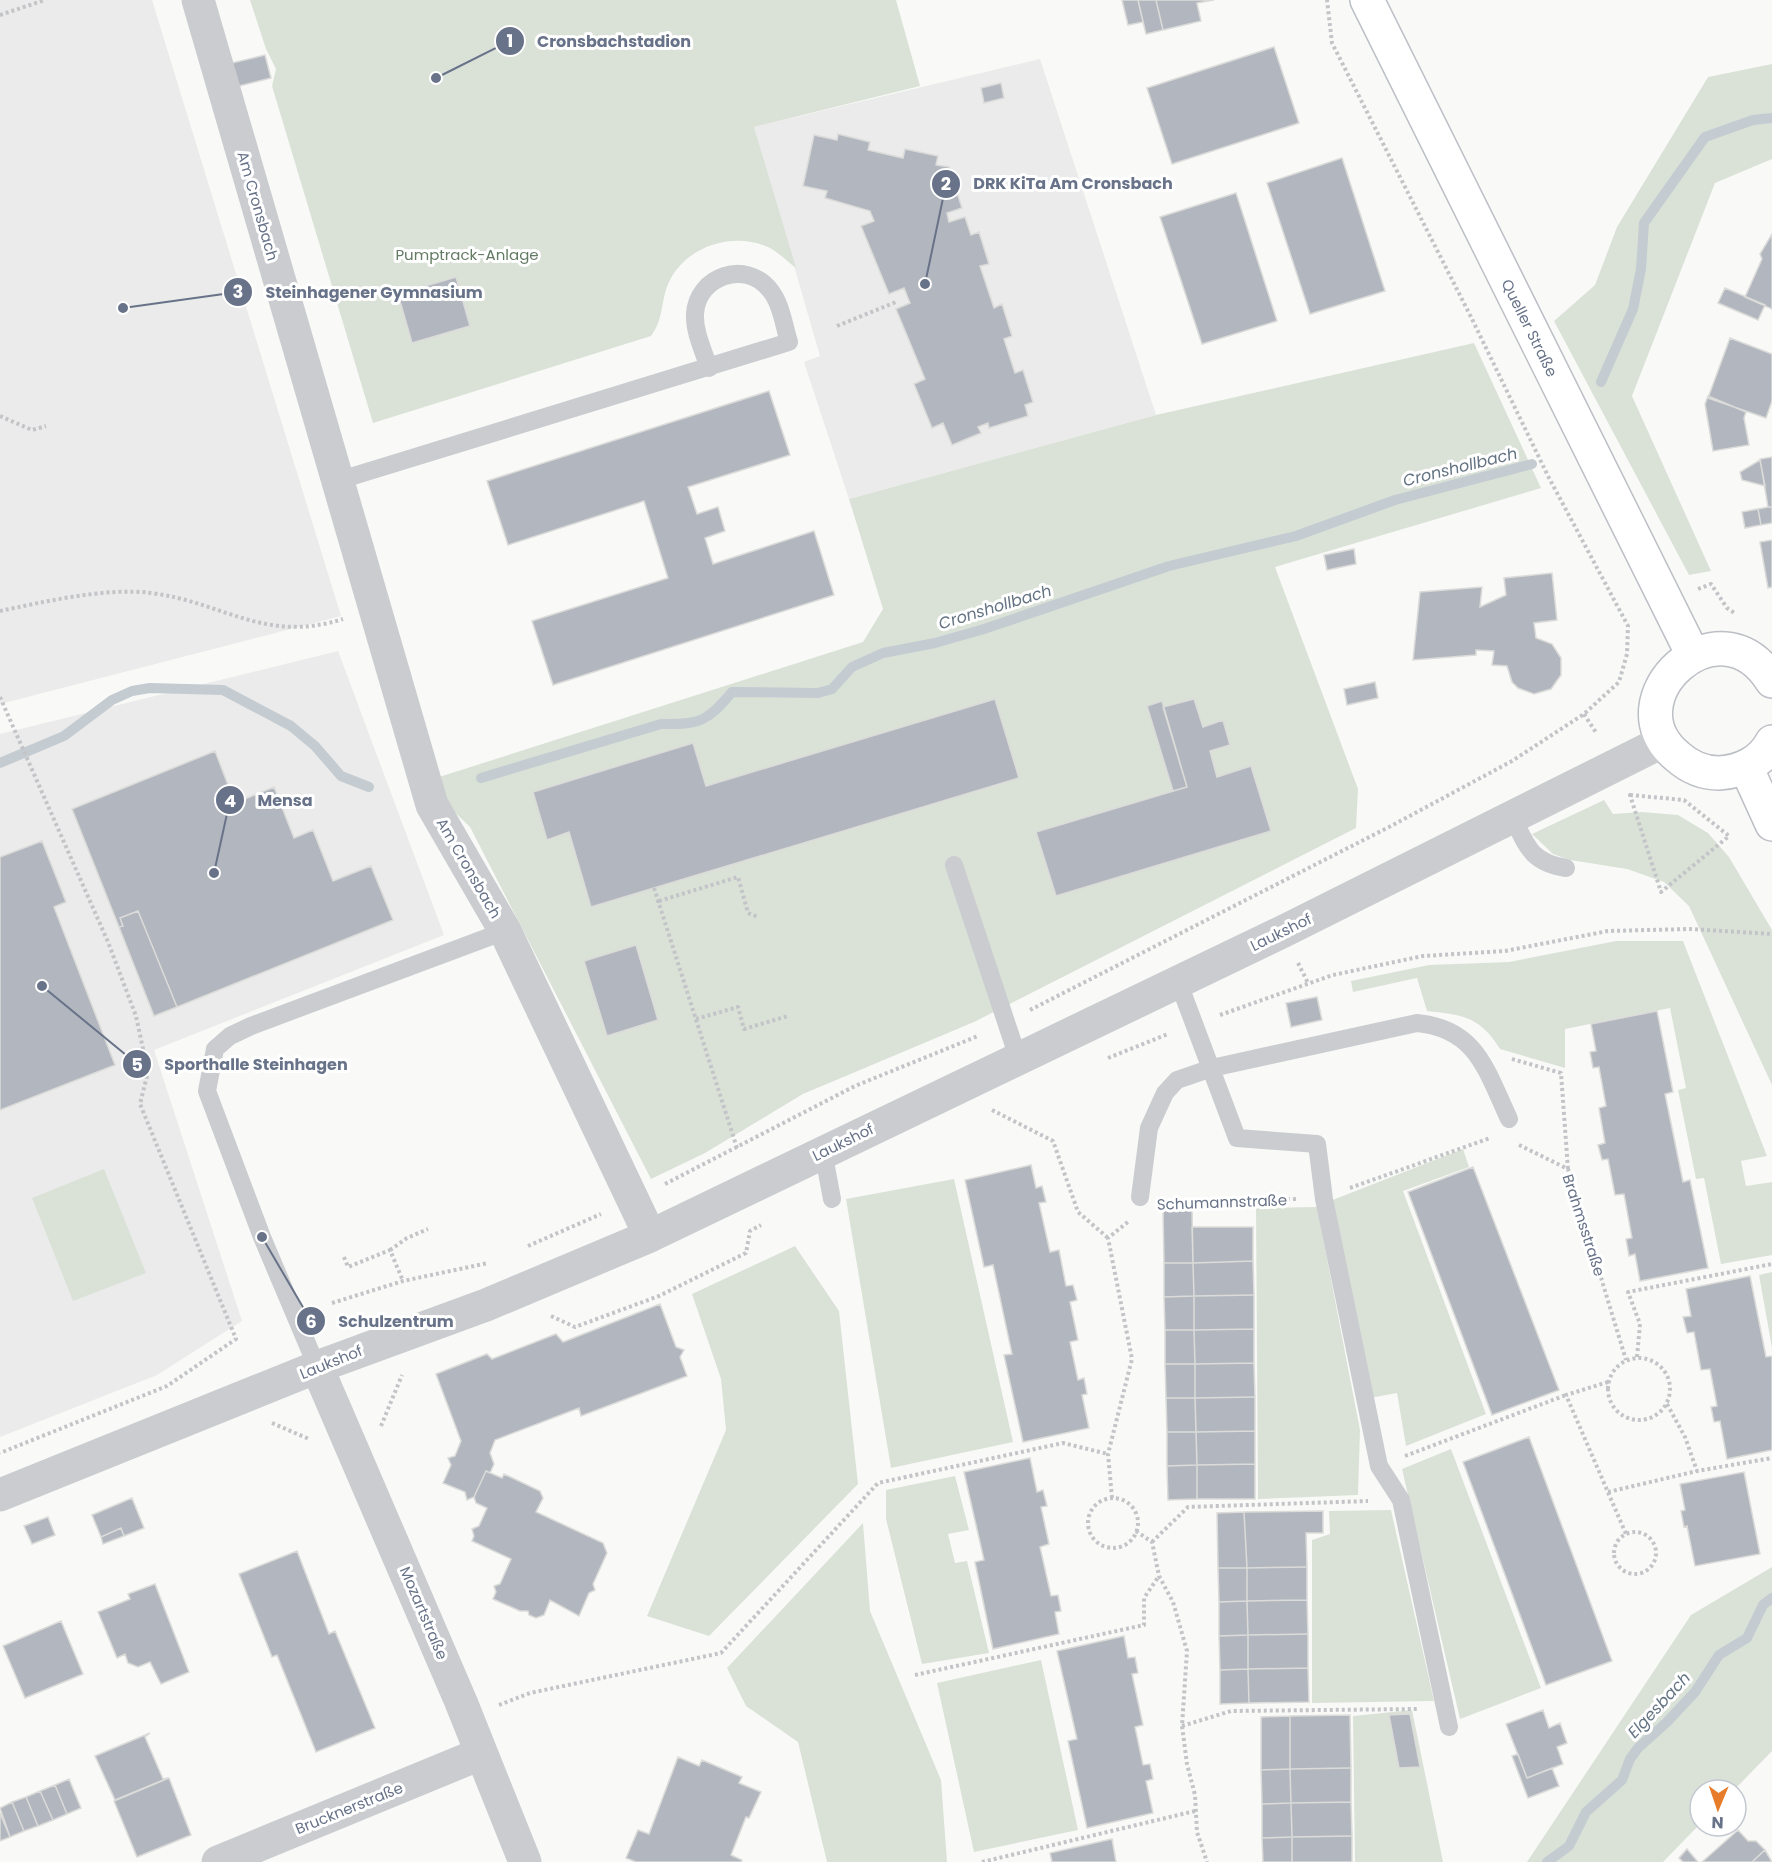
<svg xmlns="http://www.w3.org/2000/svg" width="1772" height="1862" font-family="Poppins,sans-serif">
	<rect width="100%" height="100%" fill="#f9faf7"/>
	<path fill="#eaebea" d="M0,0H152L341,616L0,704Z
		M1040,59L1156,415L849,499L804,362L820,356L754,127Z
		M338,651L444,935L154,1050L242,1321L157,1375L0,1437V734Z"/>
	<path fill="#dae2d8" d="M250,0H896L920,86L754,127L796,268C788,262 779,253 770,248C735,231 688,245 670,280C660,299 665,317 651,336L373,423L272,86L276,69L266,49Z
		M1772,64V159L1715,183L1632,396L1711,571L1689,575L1554,321L1595,285L1617,227L1708,77Z
		M1474,343L1541,488L1275,567L1358,789L1356,828L974,1022L803,1094L705,1153L651,1179L470,827L443,801L436,778L863,642L883,609L849,499L1156,415Z
		M1604,800L1613,814L1642,812L1678,815L1708,833L1729,857L1772,930V1085L1689,906L1664,882L1627,869L1570,860L1553,854L1532,834Z
		M1616,941H1683L1767,1156L1741,1161L1746,1186L1772,1182V1255L1721,1264L1704,1178L1696,1179L1678,1090L1686,1088L1670,1008L1565,1029V1068L1500,1049C1480,1017 1464,1015 1427,1011L1417,978L1353,992L1351,981L1429,965L1509,962Z
		M1463,1149L1469,1167L1403,1191L1486,1414L1406,1446L1397,1393L1370,1398L1330,1201Z
		M104,1169L146,1273L73,1301L32,1198Z
		M954,1179L1013,1442L891,1468L846,1199Z
		M1317,1207L1360,1430L1358,1495L1258,1499L1256,1208Z
		M795,1246L839,1311L858,1484L709,1636L647,1616L726,1430L721,1379L692,1294Z
		M1772,1272V1348L1759,1275Z
		M1451,1449L1541,1688L1460,1719L1402,1469Z
		M955,1476L969,1530L948,1534L955,1563L967,1561L989,1653L922,1664L886,1519V1490Z
		M1391,1510L1434,1701L1312,1703V1540L1330,1534L1329,1511Z
		M863,1523L870,1611L941,1780L947,1862H827L798,1742L746,1706L727,1668Z
		M1772,1567V1751L1734,1790H1700V1824L1663,1862H1527L1691,1615Z
		M1041,1660L1078,1830L974,1852L937,1683Z
		M1412,1710L1443,1862H1355L1353,1716Z"/>
	<g fill="none" stroke-linecap="round" stroke-linejoin="round">
		<path stroke="#c4cbd1" stroke-width="10" d="M1601,382L1633,309L1641,269L1644,223L1705,137L1753,120L1772,118
			M0,763L64,736L112,700L132,691L150,688L223,690L291,726L315,746L341,776L369,787
			M481,778L661,724C700,725 708,721 732,692L818,693L832,689L852,667L883,653L935,643L984,629L1169,566L1296,536L1395,500L1532,464
			M1547,1862L1569,1846L1586,1812L1622,1780L1630,1759L1638,1748L1667,1722L1695,1692L1719,1655L1747,1638L1763,1605L1772,1598"/>
	</g>
	<path fill="#b2b7bf" stroke="#dbdbd9" stroke-width="1.5" d="M1122,0H1138L1143,22L1128,25Z
		M1138,0H1156L1163,30L1146,34Z
		M1156,0H1214L1197,3L1201,21L1163,30Z
		M1274,47L1299,123L1172,164L1147,88Z
		M265,55L271,78L239,86L232,63Z
		M1001,83L1004,98L984,103L981,88Z
		M838,134L870,142L868,150L903,158L905,149L938,156L936,165L949,167L962,208L947,213L949,222L965,217L971,235L979,232L989,264L980,266L994,308L1002,304L1012,336L1004,339L1015,373L1023,370L1033,402L1025,405L1028,416L989,428L988,423L978,427L981,433L952,445L943,423L932,428L914,384L925,379L896,309L910,303L904,288L889,294L861,226L874,221L870,211L825,198L827,191L803,186L814,135L837,140Z
		M1342,158L1385,291L1310,314L1267,183Z
		M1236,193L1277,321L1202,344L1160,217Z
		M1772,234V309L1745,297L1762,259L1760,254Z
		M456,277L470,326L412,343L398,294Z
		M1725,288L1765,305L1758,320L1718,303Z
		M1730,338L1772,354V401L1766,418L1708,398Z
		M769,391L790,455L688,487L697,514L718,507L725,531L705,538L713,564L814,531L834,595L553,685L532,621L668,578L644,501L508,545L487,481Z
		M1708,396L1746,412L1744,418L1749,445L1713,451L1705,404Z
		M1772,457V507H1768L1760,459Z
		M1760,460L1765,486L1742,480L1740,472Z
		M1768,507H1772V523L1761,525L1758,509Z
		M1758,509L1761,525L1745,528L1742,512Z
		M1772,540V587L1768,588L1760,542Z
		M1354,549L1356,564L1327,570L1324,555Z
		M1552,573L1557,620L1534,623L1536,638L1552,644L1561,658V675L1551,689L1534,694L1518,688L1512,682L1507,666L1492,665L1494,651L1476,650V655L1413,660L1420,592L1482,587L1480,607L1506,595L1504,578Z
		M1375,682L1378,698L1347,705L1344,689Z
		M995,699L1019,778L591,907L569,832L547,840L533,792L693,743L706,786Z
		M1194,699L1203,727L1223,720L1230,745L1210,751L1217,777L1251,766L1271,831L1056,896L1036,832L1187,787L1163,707Z
		M1162,701L1187,787L1173,791L1147,706Z
		M215,751L235,803L274,787L294,838L313,830L333,881L371,866L393,920L177,1007L138,911L120,918L123,926L119,927L72,809Z
		M42,841L66,902L54,907L115,1065L0,1110V857Z
		M138,911L177,1007L154,1016L119,927L123,926L120,918Z
		M636,945L658,1020L607,1036L584,961Z
		M1317,997L1322,1020L1291,1027L1286,1003Z
		M1657,1011L1673,1092L1665,1094L1683,1182L1690,1180L1708,1268L1640,1281L1635,1254L1629,1256L1626,1239L1632,1238L1624,1194L1615,1195L1608,1159L1602,1160L1598,1145L1605,1143L1599,1108L1606,1106L1599,1067L1593,1068L1590,1052L1596,1051L1591,1024Z
		M1031,1165L1036,1188L1042,1186L1046,1202L1039,1203L1050,1252L1059,1250L1066,1286L1073,1285L1077,1300L1070,1302L1078,1340L1070,1342L1078,1380L1084,1378L1087,1394L1082,1395L1089,1428L1023,1442L1004,1355L1012,1354L993,1265L984,1267L965,1180Z
		M1473,1167L1559,1390L1492,1415L1408,1192Z
		M1163,1209H1192L1193,1263H1164Z
		M1192,1227H1253V1261L1193,1263Z
		M1253,1261L1254,1295L1194,1296L1193,1263Z
		M1164,1263H1193L1194,1296L1164,1297Z
		M1750,1276L1766,1357L1772,1356V1450L1727,1459L1720,1421L1714,1422L1711,1407L1717,1406L1710,1369L1701,1370L1694,1332L1687,1333L1683,1317L1691,1316L1686,1289Z
		M1254,1295V1329L1194,1330V1296Z
		M1194,1296V1330H1165L1164,1297Z
		M660,1304L676,1347L684,1350L680,1357L687,1376L581,1416L579,1408L495,1440L490,1453L494,1464L490,1473L486,1471L474,1497L467,1500L465,1492L443,1483L451,1465L448,1458L455,1456L461,1441L436,1374L487,1354L492,1359L556,1334L563,1342Z
		M1254,1329V1363L1195,1364L1194,1330Z
		M1165,1330H1194L1195,1364H1165Z
		M1254,1363L1255,1397L1195,1398V1364Z
		M1165,1364H1195V1398H1166Z
		M1255,1397V1431L1196,1432L1195,1398Z
		M1166,1398H1195L1196,1432H1167Z
		M1255,1431V1464L1197,1465L1196,1432Z
		M1167,1432H1196L1197,1465L1167,1466Z
		M1529,1437L1612,1661L1546,1685L1463,1462Z
		M1030,1458L1037,1492L1043,1490L1047,1506L1041,1507L1049,1544L1040,1547L1051,1596L1058,1595L1061,1611L1055,1612L1059,1634L993,1649L975,1562L984,1560L964,1472Z
		M1255,1464V1499H1197V1465Z
		M1197,1465V1499L1168,1500L1167,1466Z
		M486,1471L502,1478L504,1474L540,1491L543,1498L536,1512L603,1543L607,1553L593,1584L595,1590L589,1593L579,1616L550,1600L544,1615L536,1618L529,1615L528,1611H520L493,1599L496,1592L494,1586L500,1584L511,1559L472,1541L474,1536L472,1529L479,1526L487,1508L476,1503L474,1497Z
		M1744,1472L1760,1554L1695,1566L1687,1526L1684,1527L1681,1511L1685,1510L1680,1484Z
		M132,1498L144,1528L124,1536L121,1528L101,1537L92,1515Z
		M1323,1511V1533H1306L1307,1567L1247,1568L1244,1512Z
		M1244,1512L1247,1568H1218L1217,1513Z
		M48,1517L55,1535L32,1544L24,1526Z
		M121,1528L124,1536L103,1544L101,1537Z
		M297,1551L329,1634L335,1631L375,1728L316,1752L277,1655L272,1657L239,1574Z
		M1307,1567V1600L1247,1601V1568Z
		M1218,1568H1247V1601L1219,1602Z
		M155,1584L189,1672L161,1684L150,1662L138,1667L128,1663L125,1654L117,1658L98,1612L130,1599L128,1594Z
		M1307,1600L1308,1634L1248,1635L1247,1601Z
		M1247,1601L1248,1635L1219,1636V1602Z
		M61,1621L83,1674L25,1698L3,1646Z
		M1308,1634V1668L1248,1669V1635Z
		M1248,1635V1669L1220,1670L1219,1636Z
		M1124,1636L1128,1658L1135,1657L1138,1673L1132,1674L1143,1725L1135,1727L1143,1765L1150,1764L1153,1779L1146,1781L1153,1813L1087,1828L1068,1741L1077,1739L1057,1651Z
		M1308,1668L1309,1702L1249,1703L1248,1669Z
		M1248,1669L1249,1703L1220,1704V1670Z
		M1543,1710L1549,1728L1560,1723L1567,1743L1557,1747L1563,1764L1527,1778L1506,1724Z
		M1410,1714L1420,1767L1399,1768L1389,1715Z
		M1350,1715L1351,1768L1290,1769V1716Z
		M1290,1716V1769L1261,1770V1717Z
		M150,1733L145,1737L163,1779L168,1778L115,1800L95,1756Z
		M1518,1754L1527,1778L1552,1768L1559,1786L1528,1798L1512,1756Z
		M678,1757L699,1766L702,1760L742,1777L739,1783L761,1792L749,1818L746,1817L731,1855L742,1860L741,1862H636L626,1858L638,1830L649,1834Z
		M1351,1768V1802L1291,1803L1290,1769Z
		M1290,1769L1291,1803L1262,1804L1261,1770Z
		M169,1778L191,1835L137,1857L114,1801Z
		M69,1779L81,1808L67,1814L55,1785Z
		M55,1785L67,1814L53,1820L40,1791Z
		M40,1791L53,1820L38,1826L26,1797Z
		M26,1797L38,1826L24,1831L12,1802Z
		M12,1802L24,1831L10,1837L0,1808Z
		M1351,1802L1352,1836L1292,1837L1291,1803Z
		M1291,1803L1292,1837L1262,1838V1804Z
		M0,1813L10,1837L0,1841Z
		M1738,1830L1748,1841H1756L1765,1850L1752,1862H1702Z
		M1352,1836V1862H1292V1837Z
		M1292,1837V1862H1263L1262,1838Z
		M1112,1839L1116,1862H1052L1050,1853Z
		M1687,1849L1698,1862H1683L1679,1858Z
		M1765,1850L1772,1862H1752Z"/>
	<g fill="none" stroke-linecap="round" stroke-linejoin="round">
		<defs>
			<g id="secondary">
				<path id="s1" d="M1367,0L1693,655"/>
				<path d="M1772,681C1719,596 1609,700 1677,756C1688,766 1703,773 1719,773C1740,772 1762,762 1772,742"/>
				<path d="M1746,767L1772,824"/>
			</g>
		</defs>
		<use href="#secondary" stroke="#bcbfc5" stroke-width="36"/>
		<path stroke="#c3c4c7" stroke-width="4" stroke-dasharray="3 3" stroke-linecap="butt" d="M0,15L45,0
			M837,326L896,302
			M0,416L32,430L46,426
			M1698,589L1711,584L1727,608L1736,614
			M0,611C43,602 107,587 151,593C223,602 265,644 343,619
			M0,697L108,942L136,1016L148,1072L140,1104L236,1339L167,1386L0,1453
			M1584,714L1597,734
			M1630,795L1684,800L1729,836L1661,892Z
			M654,888L737,1148
			M659,901L738,877L748,913L758,917
			M1298,963L1308,983
			M1030,1010L1391,826L1512,761L1584,714L1619,682L1627,654L1628,626L1548,476L1472,319L1332,43L1327,0
			M1220,1015L1333,975L1423,956L1505,951L1608,931L1690,929L1772,934
			M696,1019L738,1007L744,1029L788,1016
			M1108,1058L1168,1034
			M1512,1059L1561,1073L1568,1169
			M992,1110L1053,1141L1078,1212L1108,1238
			M1519,1145L1568,1169L1626,1360
			M665,1184L855,1086L978,1036
			M1350,1188L1490,1138
			M1167,1203L1297,1199
			M528,1246L601,1214
			M390,1250L407,1238L428,1229
			M344,1257L348,1267L390,1250L403,1281
			M332,1303L403,1281L488,1263
			M551,1316L575,1327L659,1296L746,1253L750,1231L761,1225
			M1637,1357L1640,1324L1628,1292L1772,1264
			M1608 1389a31 31 0 1 1 62 0a31 31 0 1 1-62 0Z
			M1608,1382L1566,1395L1626,1534
			M1667,1404L1685,1437L1697,1471
			M272,1423L309,1439
			M381,1426L402,1375
			M1405,1456L1566,1395
			M1608,1492L1697,1471L1772,1458
			M1112,1498L1108,1454L1132,1359L1108,1238L1129,1221
			M1088 1523a25 25 0 1 1 50 0a25 25 0 1 1-50 0Z
			M1136,1531L1152,1542L1159,1576L1173,1602L1187,1651L1182,1726L1187,1764L1195,1795L1197,1832L1207,1862
			M1614 1553a21 21 0 1 1 42 0a21 21 0 1 1-42 0Z
			M1152,1542L1188,1507L1368,1501
			M915,1675L1144,1625V1598L1159,1576
			M499,1705L530,1693L721,1653L878,1483L1063,1443L1108,1454
			M1182,1726L1231,1711L1417,1709
			M982,1862L1195,1811"/>
		<path stroke="#caccd0" stroke-width="18" d="M337,481L789,342C784,326 781,303 770,290C746,259 697,276 695,314C694,332 704,352 709,368
			M1512,816C1527,846 1530,862 1566,868
			M954,865L1018,1058
			M1178,981L1237,1138L1317,1144L1324,1199L1379,1466L1401,1500L1449,1727
			M823,1151L832,1199
			M1140,1197L1149,1128L1165,1093L1177,1080L1212,1068L1417,1023C1477,1029 1486,1070 1509,1119
			M317,1367L262,1237L207,1091L215,1049L230,1036L251,1026L505,931"/>
		<path stroke="#caccd0" stroke-width="33" d="M198,0L432,805L505,931L650,1236
			M317,1367L461,1702L525,1862
			M0,1495L317,1367L486,1305L650,1236L1282,932L1664,741
			M218,1862L480,1754"/>
		<use href="#secondary" stroke="#fff" stroke-width="33"/>
	</g>
	<g text-anchor="middle" dominant-baseline="central" stroke-width="6" stroke-linejoin="round" paint-order="stroke">
		<g font-size="15" fill="#687389" stroke="#fff">
			<text transform="translate(258 206) rotate(74)">Am Cronsbach</text>
			<text stroke="none"><textPath href="#s1" startOffset="366">Queller Straße</textPath></text>
			<text transform="translate(469 868) rotate(60)">Am Cronsbach</text>
			<text transform="translate(1281 932) rotate(-26)">Laukshof</text>
			<text transform="translate(843 1142) rotate(-26)">Laukshof</text>
			<text transform="translate(1222 1202) rotate(-2)">Schumannstraße</text>
			<text transform="translate(1584 1225) rotate(72)">Brahmsstraße</text>
			<text transform="translate(331 1362) rotate(-22)">Laukshof</text>
			<text transform="translate(424 1613) rotate(67)">Mozartstraße</text>
			<text transform="translate(349 1808) rotate(-22)">Brucknerstraße</text>
		</g>
		<g font-size="15" fill="#637a63" stroke="#fff">
			<text x="467" y="254">Pumptrack-Anlage</text>
		</g>
		<g font-size="16" font-style="italic" fill="#647483" stroke="#fff">
			<text transform="translate(1460 467) rotate(-14)">Cronshollbach</text>
			<text transform="translate(995 607) rotate(-17)">Cronshollbach</text>
			<text transform="translate(1659 1705) rotate(-47)">Elgesbach</text>
		</g>
	</g>
	<path fill="none" stroke="#687389" stroke-width="2" d="M436 78L510 41M925 284L946 184M123 308L238 292M214 873L230 800M42 986L137 1064M262 1237L311 1321"/>
	<g fill="#687389" stroke="#fff" stroke-width="2">
		<circle cx="436" cy="78" r="6"/>
		<circle cx="925" cy="284" r="6"/>
		<circle cx="123" cy="308" r="6"/>
		<circle cx="214" cy="873" r="6"/>
		<circle cx="42" cy="986" r="6"/>
		<circle cx="262" cy="1237" r="6"/>
		<circle cx="510" cy="41" r="15"/>
		<circle cx="946" cy="184" r="15"/>
		<circle cx="238" cy="292" r="15"/>
		<circle cx="230" cy="800" r="15"/>
		<circle cx="137" cy="1064" r="15"/>
		<circle cx="311" cy="1321" r="15"/>
	</g>
	<g font-size="18" text-anchor="middle" font-weight="bold" fill="#fff">
		<text x="510" y="47">1</text>
		<text x="946" y="190">2</text>
		<text x="238" y="298">3</text>
		<text x="230" y="807">4</text>
		<text x="137" y="1071">5</text>
		<text x="311" y="1328">6</text>
	</g>
	<g font-size="16" text-anchor="middle" font-weight="bold" fill="#687389" stroke="#fff" stroke-width="6" stroke-linejoin="round" paint-order="stroke">
		<text x="614" y="47">Cronsbachstadion</text>
		<text x="1073" y="189">DRK KiTa Am Cronsbach</text>
		<text x="374" y="298">Steinhagener Gymnasium</text>
		<text x="285" y="806">Mensa</text>
		<text x="256" y="1070">Sporthalle Steinhagen</text>
		<text x="396" y="1327">Schulzentrum</text>
	</g>
	<g transform="translate(1718 1808) rotate(182)"><circle r="28" fill="#ffffff" stroke="#c3c7d0" stroke-width="1.5"/>
	<path d="M0-4.5L10 22L0 15L-10 22Z" fill="#e77d2a"/>
	<text y="-9" font-size="16" font-weight="bold" text-anchor="middle" fill="#687389">N</text>
	</g>
</svg>
